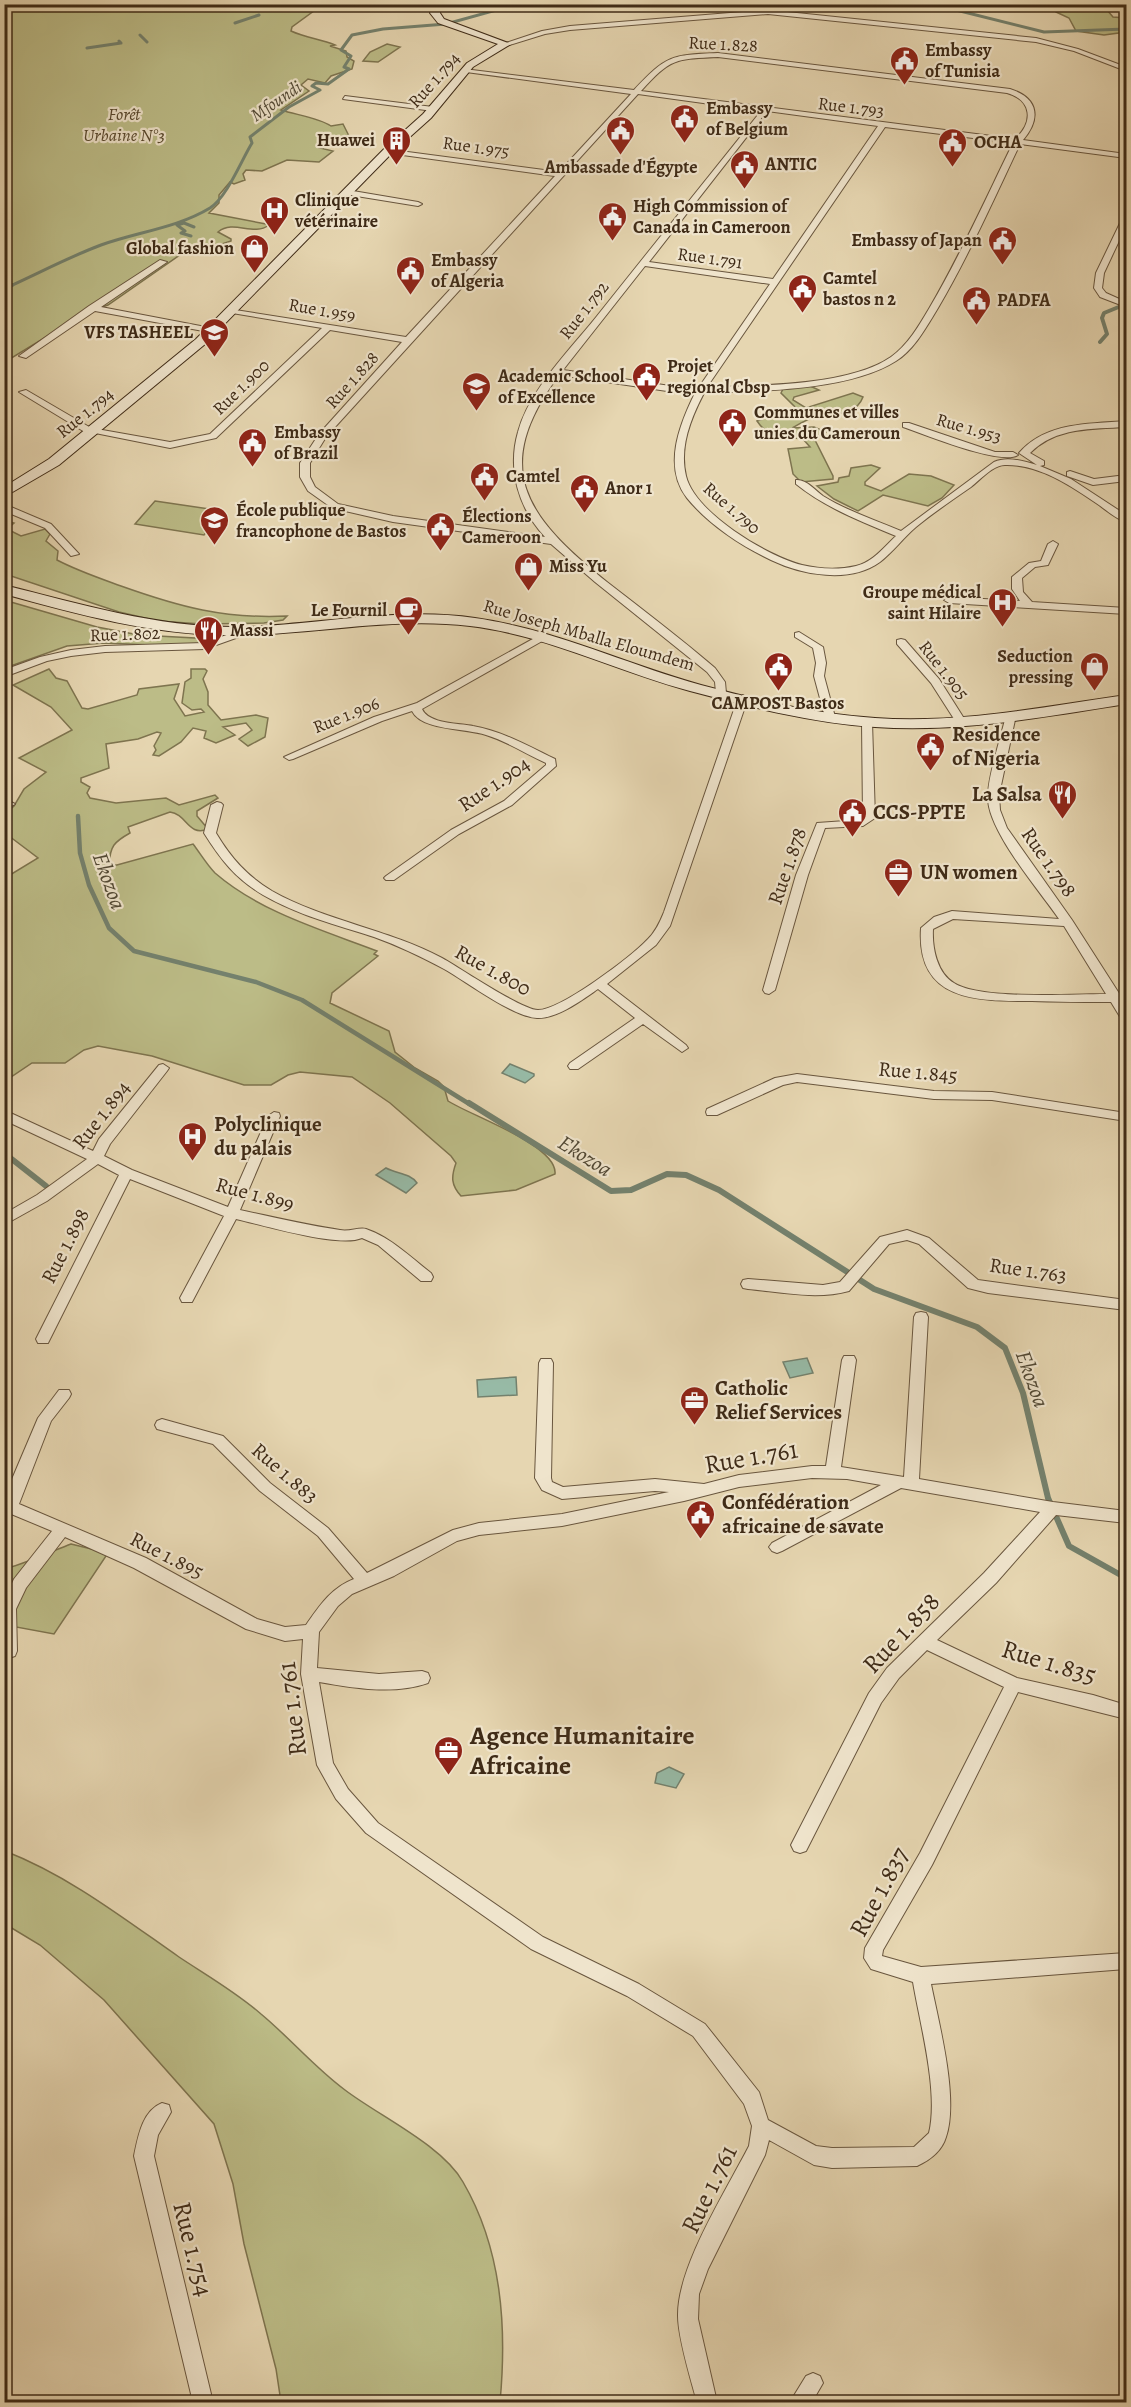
<svg xmlns="http://www.w3.org/2000/svg" width="1131" height="2407" font-family="Alegreya,serif">
	<rect width="100%" height="100%" fill="#e6d6b1"/>
	<filter id="stains"><feTurbulence type="fractalNoise" baseFrequency=".00333" numOctaves="4"/><feColorMatrix values="0 0 0 0 .2 0 0 0 0 .09 0 0 0 0 .02 0 0 0 .5 -.17"/></filter>
	<radialGradient id="worn" r=".72"><stop offset=".6" stop-color="#630" stop-opacity="0"/><stop offset="1" stop-color="#630" stop-opacity=".3"/></radialGradient>
	<path fill="#bcbc87" stroke="#7e744f" stroke-width="1.5" d="M245,4L264,8L273,5H322L292,27L291,31C306,38 321,39 335,45L330,46L346,51L347,57L354,61L352,69L331,76L325,83L308,79L301,85L309,91L281,110C297,115 319,118 331,126L343,124L349,136L340,144L316,147L333,151L319,162L287,160L262,171L246,170L243,174L245,180L234,184L230,182L219,195V203L209,213L266,224L269,225C253,237 234,219 218,232L231,239V241L207,249L197,247L180,255L108,305L87,312L5,362L4,5Z
		M1057,5H1095L1094,9L1107,10L1113,17L1126,18V32L1104,35L1076,31L1069,18L1056,12Z
		M387,44L400,47L378,62L363,61L370,52Z
		M810,386L819,390L794,397L793,400L806,408L853,393L863,397C856,416 834,414 818,416C809,418 799,424 792,428L814,427L826,432L814,438L833,476V479L801,482L793,474L788,449L810,447L803,439C784,437 768,438 757,421L796,408L781,393L783,389Z
		M871,465L880,468L865,482V485L881,491L909,474L931,476L954,485L942,498L928,506L883,495L858,511L834,499L817,486L838,482L839,478L849,476L851,468Z
		M155,501L223,511L204,535L135,524Z
		M4,520L14,523L7,529L21,536L45,529L50,534L46,541L58,551L57,560C78,571 99,578 121,586C180,607 224,619 287,616L283,620L264,623L202,624L158,621L119,612L5,574Z
		M4,600L97,627L139,635L213,639L210,642L174,646L104,643L67,646L5,668Z
		M49,669L56,678L67,681L82,708L88,709L137,695L139,689L179,684L174,699L185,716L204,712L201,709L192,710L182,703L185,682L191,678V669H205L207,671L203,679L208,692V705L221,720L256,715L268,718L265,737L248,746L239,739L252,730L246,723L223,727L235,735L216,743L204,738L206,731L193,728L181,742L159,756L153,755L156,750L154,746L161,733L157,732L138,739L106,744L109,768L81,778V782L90,787L87,793L90,798L116,803L166,798L179,805L215,795L218,798L197,811V816L208,829C188,837 187,814 170,812L128,827L130,833C114,842 110,846 109,865H117L193,844C200,853 207,865 215,873C260,912 322,930 377,951L374,954L378,956L332,993L330,1003L389,1031L395,1052L415,1068L438,1081L444,1087L448,1101C469,1115 558,1145 555,1174L516,1190L461,1196C451,1185 451,1177 456,1163L451,1156L390,1103L352,1077L300,1072L288,1075L271,1085H244L152,1056L98,1046L84,1050L65,1063H32L5,1081V878L38,858L5,833V814L14,806L24,789L46,772L19,758L72,730L51,707L13,685Z
		M71,1544L108,1553L54,1634L5,1625V1568C13,1569 57,1549 71,1544Z
		M5,1851C69,1876 123,1918 179,1957C206,1975 236,1992 261,2014C290,2038 315,2068 345,2090C379,2116 442,2145 463,2182C502,2249 507,2327 500,2402H281L276,2369L244,2244L233,2184L214,2124L104,2000L40,1945L5,1924Z"/>
	<path fill="#97baa6" stroke="#74816d" stroke-width="1.5" d="M510,1064L534,1074V1076L525,1083L502,1073Z
		M386,1168C397,1174 410,1173 417,1183L406,1193L376,1175Z
		M807,1358L813,1373L790,1378L783,1362Z
		M516,1377L517,1395L478,1397L477,1380Z
		M669,1767L684,1774L676,1788L655,1783L657,1773Z"/>
	<g fill="none" stroke-linecap="round" stroke-linejoin="round">
		<path stroke="#74816d" stroke-width="3" d="M904,4L948,8L1044,32L1126,29
			M235,23L259,15
			M140,35L147,42
			M87,48L121,43L119,41
			M191,236L181,233L185,231L177,225L184,223L194,227
			M8,287C39,273 69,257 101,245C137,232 177,228 210,208C227,197 241,161 252,143L250,137L289,107L320,90L312,86L316,83L328,84L349,69L344,67L351,56L341,50L352,35L383,29L446,24L518,4"/>
		<path stroke="#74816d" stroke-width="4" d="M4,289L12,285
			M1100,342L1107,334L1102,318L1104,313L1126,304"/>
		<path stroke="#74816d" stroke-width="4.5" d="M78,816L80,853L89,885L109,928L134,951L256,982L302,1000L471,1105"/>
		<path stroke="#74816d" stroke-width="6" d="M469,1103L611,1191L631,1190L667,1174L686,1175L719,1190L874,1289L977,1327L1005,1348L1023,1393L1048,1498L1069,1546L1126,1578
			M4,1153L46,1186"/>
		<defs>
			<path id="street" d="M768,10L1036,38L1078,49L1126,67V71L1074,51L1036,42L768,14L570,30L545,34L506,46L503,44L542,31L570,26Z
				M718,53L1010,89C1039,98 1041,119 1023,140L1126,154V158L1020,144C994,199 969,255 938,308C927,326 914,350 896,361C849,391 759,391 704,393C691,418 679,447 686,476C695,513 767,556 802,565C819,569 839,570 856,566C873,562 884,547 896,536C860,521 826,508 796,484V480C806,479 815,490 823,496C847,511 875,520 901,531L994,462C1007,456 1023,461 1037,465L1019,453C1046,422 1088,424 1126,421V427C1092,429 1056,427 1030,453L1044,461V465L1040,466L1071,479L1126,515V522C1116,519 1105,509 1096,503C1070,485 1038,464 1005,465C993,465 980,480 971,487C952,500 933,513 916,527C903,538 893,552 880,562C850,584 802,575 771,560C741,546 708,524 687,498C663,467 679,426 694,395L559,375C489,469 526,517 607,582C643,610 680,638 715,668L725,682L726,693L721,696L716,693L715,682L707,672L595,582L551,544L393,522L332,508L308,491L300,477V463L319,434L402,342L330,330L216,438L170,448L95,433L88,434L19,392L26,390L91,428L170,442L210,434L322,328L232,313L228,311L229,309L406,337L555,176L388,153H385V149L559,172L631,94L466,72L464,69L634,90C667,55 671,55 718,53ZM718,57L1007,93C1032,100 1034,122 1015,139L641,91C671,58 675,59 718,57ZM638,94L761,111C706,180 651,248 597,316C570,350 529,390 518,432C507,470 519,509 545,537L393,516L338,504L315,487L310,477V463L326,437ZM767,111L878,126L773,279L649,262ZM885,127L1013,143C986,198 961,254 930,307C920,324 908,345 891,357C849,386 757,386 707,387ZM645,266L770,284L697,390L563,370Z
				M345,96L433,107L437,109L433,111L343,99Z
				M347,190L418,202L422,204L418,206L344,194L343,192Z
				M1126,217V226L1104,273L1102,288L1106,293L1126,302V307L1100,297L1094,288L1096,273L1122,219Z
				M160,260L167,262L101,307L211,328L215,331L214,333L95,311L26,358L19,356L89,306Z
				M903,423H909L995,452H1013L1018,455C1001,466 924,434 903,427Z
				M1070,471L1094,479L1126,475V481L1093,485L1067,476V472Z
				M4,504L51,524L79,554L71,556L45,528L4,511Z
				M1053,541L1058,544L1048,565L1035,567L1022,578L1023,592L1032,602L1126,608V614L949,603L944,600L949,597L1020,601L1012,589V577L1029,563L1041,561L1048,544Z
				M246,628L251,631L250,633L205,649L105,652L71,656L47,661L4,677V670L40,657L71,650L105,646L204,643Z
				M799,632L823,647L826,663L824,676L835,717L834,719L830,720L825,717L814,676L816,663L813,648L795,637V633Z
				M540,635L544,636V640L422,709C429,724 458,723 473,726C502,731 528,746 555,759L556,766L512,805L459,834L394,880H386L384,878L386,876L451,830L504,801L546,765V763C526,754 506,741 486,735C466,728 422,731 412,711L382,721L293,759L289,760L284,757L374,717L417,703Z
				M901,639L905,640L939,679L965,720L964,722H956L931,683L897,644V640Z
				M743,695L748,698L670,926L656,945L607,984L686,1045L688,1048L682,1052L643,1024L578,1069H570L568,1066L570,1063L635,1018L598,989C582,1000 557,1019 537,1018C513,1017 467,982 444,969C422,957 399,946 374,937C337,925 297,915 263,895C235,878 221,860 204,833L211,805L217,802L221,803L223,805L216,833C231,858 247,876 272,891C325,921 388,929 442,958C460,968 522,1010 538,1010C561,1010 631,957 648,939C656,931 660,922 664,912L738,698Z
				M1011,712L1016,715L999,795L1000,810L1007,828L1072,920L1122,998L1126,1008V1021L1122,1020L1111,1002C1084,1002 1058,1002 1032,1001C978,1001 916,1002 921,928L934,917L952,911L1059,919C1039,890 986,829 988,796C988,775 1001,738 1006,715ZM953,919L1064,926L1106,994C1071,994 980,1000 954,983C937,973 932,948 933,929Z
				M867,719L872,722L875,818L863,826L825,828L808,875L775,990L769,994L765,993L763,990L796,875L817,823L860,820L863,817L862,722Z
				M9,801L15,804L4,810V802Z
				M163,1064L169,1068L167,1071L110,1144L104,1156L132,1170L228,1207L268,1116L274,1112L279,1113L280,1116L240,1210C273,1217 306,1225 340,1230C349,1232 359,1227 366,1229C392,1238 410,1257 431,1273L433,1277L431,1281H421L378,1245L362,1238C339,1248 263,1225 236,1219L192,1302H182L180,1298L224,1216L130,1179L48,1343H38L36,1339L119,1175L98,1164L47,1201L4,1225V1214L37,1195L87,1159L4,1120V1110L93,1151L99,1139L159,1065Z
				M797,1074L934,1091L992,1092L1126,1113V1121L992,1100L934,1099L797,1082L783,1085L717,1115H707L706,1112L707,1109L775,1078Z
				M907,1230L929,1238L978,1280L1126,1300V1310L988,1293L968,1288L919,1244L907,1240L889,1244L849,1291C817,1300 780,1292 748,1289L743,1288L741,1284L743,1280L748,1279L823,1285L840,1282L880,1237Z
				M921,1312L926,1313L928,1317L919,1479L1053,1502L1126,1511V1523L1056,1515L996,1583L937,1640L1017,1678L1093,1695L1126,1705V1719L1018,1692L932,1865L883,1950L882,1956L921,1967L1126,1953V1969L931,1984C939,2024 959,2099 946,2137C942,2151 930,2160 917,2166L832,2168L814,2165L769,2140L765,2155L708,2269L699,2294L698,2319L717,2402H697C691,2380 678,2338 678,2316C677,2267 726,2191 749,2146L752,2126L744,2104L693,2036L627,1996L531,1949L366,1833L336,1799L317,1765L301,1674L303,1639L285,1641L246,1629L134,1568L65,1537L26,1588L16,1609L17,1651L15,1656L9,1658L4,1656V1600L14,1579L52,1531L4,1511V1498L38,1418L59,1390H69L71,1394L69,1398L51,1421L19,1504L146,1558L257,1619L285,1627L306,1625C320,1605 331,1588 354,1579L318,1536L260,1491L213,1444L157,1429L155,1425L157,1421L162,1419L223,1436L270,1483L328,1528L367,1573L453,1530L479,1523L562,1514L669,1492L655,1491L562,1499L542,1490L535,1478L539,1363L541,1359H551L553,1363L551,1478L552,1482L563,1487L655,1479L704,1484L739,1475L812,1466H826L842,1360L844,1356H854L856,1360L841,1467L904,1477L914,1317L916,1313ZM812,1478L847,1479L881,1485L772,1543L769,1547L772,1551L777,1553L782,1551L901,1488L1040,1512L984,1573L887,1668L869,1693L791,1845L794,1851L800,1853L806,1851L881,1703L899,1678L927,1650L1004,1687L920,1853L865,1948L864,1958L871,1969L913,1982C920,2024 939,2092 929,2133L914,2147L832,2148L816,2146L768,2120L759,2092L705,2024L639,1984L543,1937L378,1823L348,1789L333,1763L319,1682C353,1688 394,1695 428,1683L430,1678L428,1673L422,1671L379,1674L317,1668L319,1632L338,1606L352,1594L394,1576L457,1541L479,1535L562,1526L684,1501L739,1487Z
				M162,2103L169,2105L171,2112L158,2135L154,2156L211,2394L209,2402H189L191,2394L134,2156C138,2137 142,2111 162,2103Z
				M813,2373L820,2376L823,2383L812,2402H790L806,2376Z"/>
			<path id="secondary" d="M431,4H441L440,13L444,19L511,44L473,67L431,118L392,153L204,345L59,465L4,497V487L49,459L196,339L384,149L423,114L467,63L498,44L438,23L430,13Z
				M4,585C85,605 162,629 246,627C323,624 399,607 475,618C553,629 625,664 701,685C757,700 816,714 875,718C959,724 1043,707 1126,695V704C1044,717 959,733 875,727C813,723 750,707 690,691C616,671 546,635 470,626C395,617 322,633 247,635C164,638 84,616 4,594Z"/>
		</defs>
		<use href="#street" stroke="#69563e" stroke-width="2"/>
		<use href="#secondary" stroke="#3f2b17" stroke-width="2"/>
		<use href="#street" fill="#efe4cc" fill-rule="evenodd"/>
		<use href="#secondary" fill="#efe4cc" fill-rule="evenodd"/>
	</g>
	<defs>
		<symbol id="civic-pin" viewBox="-11 -11 22 30"><path d="M0 17L-7.5 6A9.5 9.5 0 1 1 7.5 6Z" fill="#8f2418" stroke="#efe4cc"/><path d="M-.6-6.5H3V-4.5H.6V-3L4-1V1h2V6H-6V1h2V-1L-.6-3ZM-1.2 2.5V6h2.4V2.5Z" fill="#fff"/></symbol>
		<symbol id="building-pin" viewBox="-11 -11 22 30"><path d="M0 17L-7.5 6A9.5 9.5 0 1 1 7.5 6Z" fill="#8f2418" stroke="#efe4cc"/><path d="M-4-6H4V6H1V3H-1V6H-4ZM-2.5-4.3h1.7v1.8h-1.7ZM.8-4.3h1.7v1.8H.8ZM-2.5-1h1.7V.8h-1.7ZM.8-1h1.7V.8H.8Z" fill="#fff"/></symbol>
		<symbol id="hospital-pin" viewBox="-11 -11 22 30"><path d="M0 17L-7.5 6A9.5 9.5 0 1 1 7.5 6Z" fill="#8f2418" stroke="#efe4cc"/><path d="M-5-5h3v3.5h4V-5h3V5h-3V1.5h-4V5h-3Z" fill="#fff"/></symbol>
		<symbol id="shop-pin" viewBox="-11 -11 22 30"><path d="M0 17L-7.5 6A9.5 9.5 0 1 1 7.5 6Z" fill="#8f2418" stroke="#efe4cc"/><path d="M-5-2.5h2.3a2.7 3.5 0 0 1 5.4 0H5L5.5 6h-11ZM-1.5-2.5h3a1.5 2.3 0 0 0-3 0Z" fill="#fff"/></symbol>
		<symbol id="school-pin" viewBox="-11 -11 22 30"><path d="M0 17L-7.5 6A9.5 9.5 0 1 1 7.5 6Z" fill="#8f2418" stroke="#efe4cc"/><path d="M0-5L7-2L0 1L-7-2ZM-4 1L0 2.5L4 1V4Q0 6-4 4Z" fill="#fff"/></symbol>
		<symbol id="university-pin" viewBox="-11 -11 22 30"><path d="M0 17L-7.5 6A9.5 9.5 0 1 1 7.5 6Z" fill="#8f2418" stroke="#efe4cc"/><path d="M0-5L7-2L0 1L-7-2ZM-4 1L0 2.5L4 1V4Q0 6-4 4Z" fill="#fff"/></symbol>
		<symbol id="cafe-pin" viewBox="-11 -11 22 30"><path d="M0 17L-7.5 6A9.5 9.5 0 1 1 7.5 6Z" fill="#8f2418" stroke="#efe4cc"/><path d="M-5.5-4.5H6V0H3Q3 3.5 0 3.5H-2.5Q-5.5 3.5-5.5 0ZM3-3.2v2h1.7v-2ZM-6 4.5H4V6H-6Z" fill="#fff"/></symbol>
		<symbol id="restaurant-pin" viewBox="-11 -11 22 30"><path d="M0 17L-7.5 6A9.5 9.5 0 1 1 7.5 6Z" fill="#8f2418" stroke="#efe4cc"/><path d="M-5-6h1v4h1v-4h1v4h1v-4h1v5L-1.5 .5V6h-2V.5L-5-1ZM5-6V6H3V1.5H1.5Q1.5-4 5-6Z" fill="#fff"/></symbol>
		<symbol id="office-pin" viewBox="-11 -11 22 30"><path d="M0 17L-7.5 6A9.5 9.5 0 1 1 7.5 6Z" fill="#8f2418" stroke="#efe4cc"/><path d="M-6-3h4V-5.5h4V-3h4V5H-6ZM-1-4.5V-3h2v-1.5ZM-6 0V1H6V0Z" fill="#fff"/></symbol>
	</defs>
	<g fill-rule="evenodd">
		<use href="#civic-pin" x="888" y="44" width="33" height="45"/>
		<use href="#civic-pin" x="668" y="102" width="33" height="45"/>
		<use href="#civic-pin" x="604" y="114" width="33" height="45"/>
		<use href="#building-pin" x="380" y="124" width="33" height="45"/>
		<use href="#civic-pin" x="936" y="126" width="33" height="45"/>
		<use href="#civic-pin" x="728" y="148" width="33" height="45"/>
		<use href="#hospital-pin" x="258" y="194" width="33" height="45"/>
		<use href="#civic-pin" x="596" y="200" width="33" height="45"/>
		<use href="#civic-pin" x="986" y="224" width="33" height="45"/>
		<use href="#shop-pin" x="238" y="232" width="33" height="45"/>
		<use href="#civic-pin" x="394" y="254" width="33" height="45"/>
		<use href="#civic-pin" x="786" y="272" width="33" height="45"/>
		<use href="#civic-pin" x="960" y="284" width="33" height="45"/>
		<use href="#school-pin" x="198" y="316" width="33" height="45"/>
		<use href="#civic-pin" x="630" y="360" width="33" height="45"/>
		<use href="#university-pin" x="460" y="370" width="33" height="45"/>
		<use href="#civic-pin" x="716" y="406" width="33" height="45"/>
		<use href="#civic-pin" x="236" y="426" width="33" height="45"/>
		<use href="#civic-pin" x="468" y="460" width="33" height="45"/>
		<use href="#civic-pin" x="568" y="472" width="33" height="45"/>
		<use href="#school-pin" x="198" y="504" width="33" height="45"/>
		<use href="#civic-pin" x="424" y="510" width="33" height="45"/>
		<use href="#shop-pin" x="512" y="550" width="33" height="45"/>
		<use href="#hospital-pin" x="986" y="586" width="33" height="45"/>
		<use href="#cafe-pin" x="392" y="594" width="33" height="45"/>
		<use href="#restaurant-pin" x="192" y="614" width="33" height="45"/>
		<use href="#civic-pin" x="762" y="650" width="33" height="45"/>
		<use href="#shop-pin" x="1078" y="650" width="33" height="45"/>
		<use href="#civic-pin" x="914" y="730" width="33" height="45"/>
		<use href="#restaurant-pin" x="1046" y="778" width="33" height="45"/>
		<use href="#civic-pin" x="836" y="796" width="33" height="45"/>
		<use href="#office-pin" x="882" y="856" width="33" height="45"/>
		<use href="#hospital-pin" x="176" y="1120" width="33" height="45"/>
		<use href="#office-pin" x="678" y="1384" width="33" height="45"/>
		<use href="#civic-pin" x="684" y="1498" width="33" height="45"/>
		<use href="#office-pin" x="432" y="1734" width="33" height="45"/>
	</g>
	<g text-anchor="middle" dominant-baseline="central" stroke-width="4.5" stroke-linejoin="round" paint-order="stroke">
		<g font-size="18" fill="#3f2b17" stroke="#efe4cc">
			<text transform="translate(723 44) rotate(3)">Rue 1.828</text>
			<text transform="translate(434 80) rotate(-48)">Rue 1.794</text>
			<text transform="translate(851 107) rotate(7)">Rue 1.793</text>
			<text transform="translate(476 147) rotate(8)">Rue 1.975</text>
			<text transform="translate(710 258) rotate(8)">Rue 1.791</text>
			<text transform="translate(322 310) rotate(10)">Rue 1.959</text>
			<text transform="translate(584 310) rotate(-52)">Rue 1.792</text>
			<text transform="translate(352 380) rotate(-48)">Rue 1.828</text>
			<text transform="translate(241 387) rotate(-44)">Rue 1.900</text>
			<text transform="translate(85 413) rotate(-39)">Rue 1.794</text>
			<text transform="translate(969 428) rotate(16)">Rue 1.953</text>
			<text transform="translate(732 508) rotate(41)">Rue 1.790</text>
			<text transform="translate(125 634) rotate(-2)">Rue 1.802</text>
			<text transform="translate(589 635) rotate(16)">Rue Joseph Mballa Eloumdem</text>
			<text transform="translate(944 670) rotate(52)">Rue 1.905</text>
			<text transform="translate(346 715) rotate(-22)">Rue 1.906</text>
		</g>
		<g font-size="18" font-weight="bold" fill="#3f2b17" stroke="#efe4cc" text-anchor="start">
			<text x="925" y="50">Embassy<tspan x="925" dy="21">of Tunisia</tspan></text>
			<text x="706" y="108">Embassy<tspan x="706" dy="21">of Belgium</tspan></text>
			<text x="375" y="140" text-anchor="end">Huawei</text>
			<text x="974" y="142">OCHA</text>
			<text x="765" y="164">ANTIC</text>
			<text x="621" y="167" text-anchor="middle">Ambassade d'Égypte</text>
			<text x="295" y="200">Clinique<tspan x="295" dy="21">vétérinaire</tspan></text>
			<text x="633" y="206">High Commission of<tspan x="633" dy="21">Canada in Cameroon</tspan></text>
			<text x="982" y="240" text-anchor="end">Embassy of Japan</text>
			<text x="234" y="248" text-anchor="end">Global fashion</text>
			<text x="431" y="260">Embassy<tspan x="431" dy="21">of Algeria</tspan></text>
			<text x="823" y="278">Camtel<tspan x="823" dy="21">bastos n 2</tspan></text>
			<text x="997" y="300">PADFA</text>
			<text x="193" y="332" text-anchor="end">VFS TASHEEL</text>
			<text x="667" y="366">Projet<tspan x="667" dy="21">regional Cbsp</tspan></text>
			<text x="498" y="376">Academic School<tspan x="498" dy="21">of Excellence</tspan></text>
			<text x="754" y="412">Communes et villes<tspan x="754" dy="21">unies du Cameroun</tspan></text>
			<text x="274" y="432">Embassy<tspan x="274" dy="21">of Brazil</tspan></text>
			<text x="506" y="476">Camtel</text>
			<text x="605" y="488">Anor 1</text>
			<text x="236" y="510">École publique<tspan x="236" dy="21">francophone de Bastos</tspan></text>
			<text x="462" y="516">Élections<tspan x="462" dy="21">Cameroon</tspan></text>
			<text x="549" y="566">Miss Yu</text>
			<text x="981" y="592" text-anchor="end">Groupe médical<tspan x="981" dy="21">saint Hilaire</tspan></text>
			<text x="387" y="610" text-anchor="end">Le Fournil</text>
			<text x="230" y="630">Massi</text>
			<text x="1073" y="656" text-anchor="end">Seduction<tspan x="1073" dy="21">pressing</tspan></text>
			<text x="778" y="703" text-anchor="middle">CAMPOST Bastos</text>
		</g>
		<g font-size="18" font-style="italic" fill="#514834" stroke="#efe4cc">
			<text transform="translate(276 101) rotate(-34)">Mfoundi</text>
		</g>
		<g font-size="18" font-style="italic" fill="#58482d" stroke="#efe4cc">
			<text x="124" y="114">Forêt<tspan x="124" dy="21">Urbaine N°3</tspan></text>
		</g>
		<g font-size="21" font-weight="bold" fill="#3f2b17" stroke="#efe4cc" text-anchor="start">
			<text x="952" y="734">Residence<tspan x="952" dy="24">of Nigeria</tspan></text>
			<text x="1042" y="794" text-anchor="end">La Salsa</text>
			<text x="873" y="812">CCS-PPTE</text>
			<text x="920" y="872">UN women</text>
			<text x="214" y="1124">Polyclinique<tspan x="214" dy="24">du palais</tspan></text>
			<text x="715" y="1388">Catholic<tspan x="715" dy="24">Relief Services</tspan></text>
			<text x="722" y="1502">Confédération<tspan x="722" dy="24">africaine de savate</tspan></text>
		</g>
		<g font-size="21" fill="#3f2b17" stroke="#efe4cc">
			<text transform="translate(494 784) rotate(-34)">Rue 1.904</text>
			<text transform="translate(1049 862) rotate(55)">Rue 1.798</text>
			<text transform="translate(787 866) rotate(-71)">Rue 1.878</text>
			<text transform="translate(493 970) rotate(29)">Rue 1.800</text>
			<text transform="translate(918 1072) rotate(5)">Rue 1.845</text>
			<text transform="translate(101 1115) rotate(-52)">Rue 1.894</text>
			<text transform="translate(255 1194) rotate(15)">Rue 1.899</text>
			<text transform="translate(65 1246) rotate(-63)">Rue 1.898</text>
			<text transform="translate(1028 1270) rotate(8)">Rue 1.763</text>
			<text transform="translate(285 1473) rotate(41)">Rue 1.883</text>
			<text transform="translate(167 1555) rotate(27)">Rue 1.895</text>
		</g>
		<g font-size="22" font-style="italic" fill="#514834" stroke="#efe4cc">
			<text transform="translate(109 881) rotate(70)">Ekozoa</text>
			<text transform="translate(585 1156) rotate(32)">Ekozoa</text>
			<text transform="translate(1032 1379) rotate(70)">Ekozoa</text>
		</g>
		<g font-size="26" fill="#3f2b17" stroke="#efe4cc">
			<text transform="translate(751 1457) rotate(-10)">Rue 1.761</text>
			<text transform="translate(901 1633) rotate(-47)">Rue 1.858</text>
			<text transform="translate(1049 1662) rotate(17)">Rue 1.835</text>
			<text transform="translate(292 1709) rotate(-97)">Rue 1.761</text>
			<text transform="translate(879 1892) rotate(-62)">Rue 1.837</text>
			<text transform="translate(709 2189) rotate(-64)">Rue 1.761</text>
			<text transform="translate(193 2249) rotate(76)">Rue 1.754</text>
		</g>
		<g font-size="26" font-weight="bold" fill="#3f2b17" stroke="#efe4cc" text-anchor="start">
			<text x="470" y="1735">Agence Humanitaire<tspan x="470" dy="30">Africaine</tspan></text>
		</g>
	</g>
	<rect width="1131" height="2407" fill="none" stroke="#e6d6b1" stroke-width="24"/>
	<rect x="6" y="6" width="1119" height="2395" fill="none" stroke="#3f2b17" stroke-width="3"/>
	<rect x="12" y="12" width="1107" height="2383" fill="none" stroke="#3f2b17" stroke-width="1.5"/>
	<rect width="100%" height="100%" filter="url(#stains)"/>
	<rect width="100%" height="100%" fill="url(#worn)"/>
</svg>
